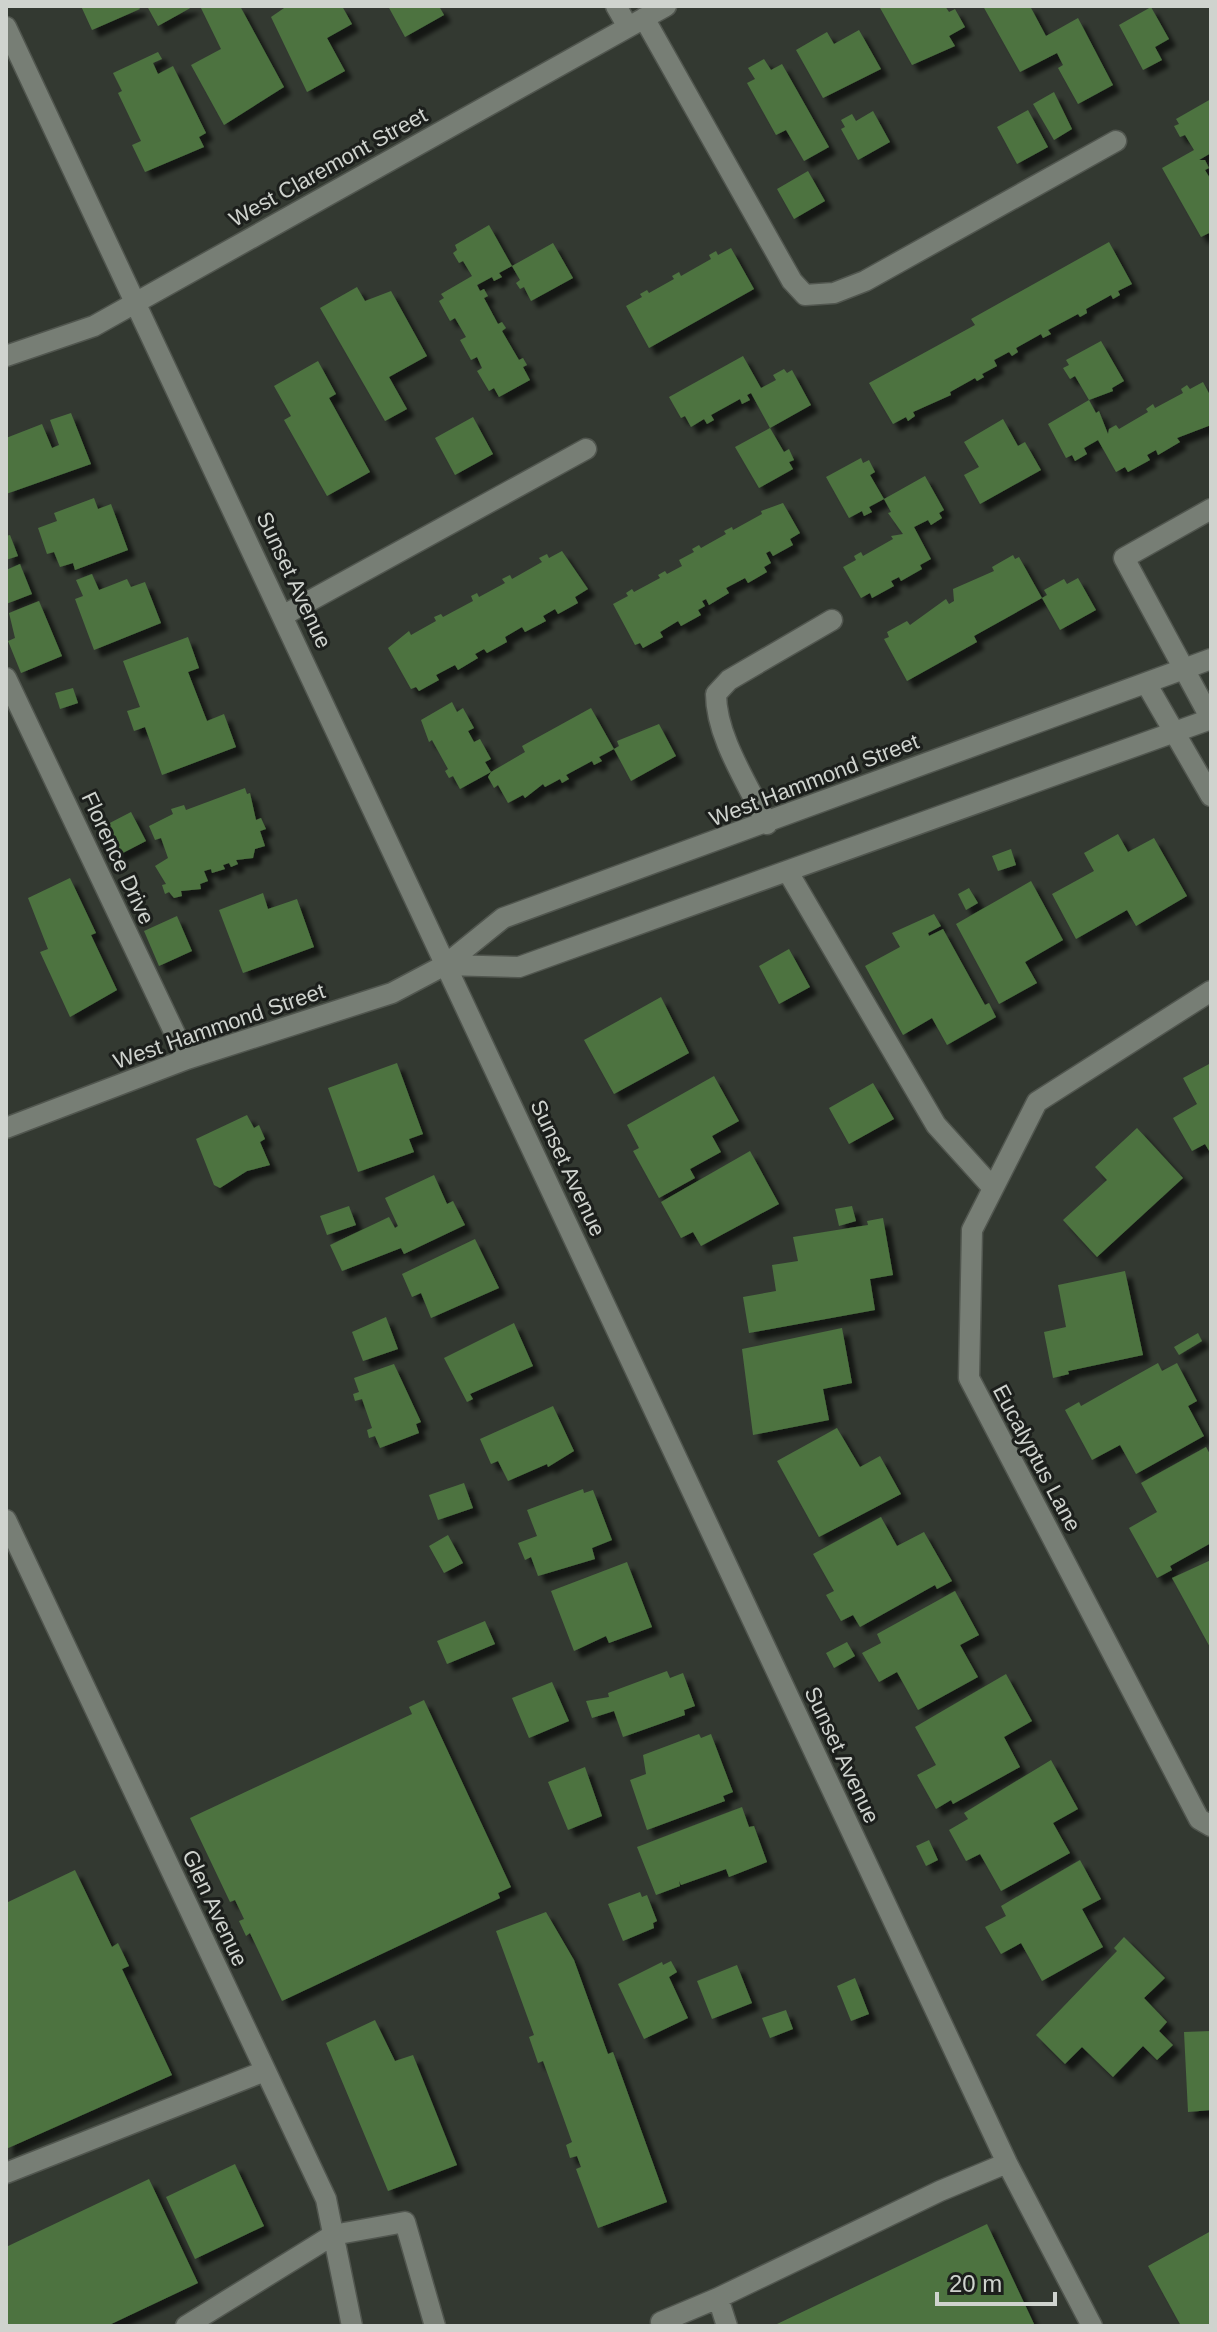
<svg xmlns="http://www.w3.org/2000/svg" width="1217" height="2332" font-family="Helvetica,sans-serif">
	<defs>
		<filter id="shadow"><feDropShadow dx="7" dy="7" stdDeviation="2" flood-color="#0009"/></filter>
	</defs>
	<rect width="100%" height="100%" fill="#333931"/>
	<path fill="#4d7341" filter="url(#shadow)" d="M81,6H138L140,9L92,30Z
		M147,6H194L158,26Z
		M200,6H240L284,87L224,125L191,65L221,49Z
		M287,6H342L352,24L327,38L345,71L307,92L271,17Z
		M388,6H439L444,15L405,37Z
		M879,6H945L949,12L955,9L965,27L949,36L955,46L912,65Z
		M983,6H1030L1046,36L1078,18L1113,85L1078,104L1058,68L1063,65L1057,53L1020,72Z
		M1151,7L1169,39L1155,47L1162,60L1143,70L1119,25Z
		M859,30L881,69L823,98L796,50L827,32L834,44Z
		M158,52L162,59L153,63L158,74L173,66L206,133L199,137L204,147L145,172L132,145L141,141L118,93L122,91L113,73Z
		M764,59L771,70L782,64L829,147L804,161L786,130L776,135L747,83L755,79L748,68Z
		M1054,92L1072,129L1054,140L1033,104Z
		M1211,99V153L1199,160H1205L1209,168L1205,170L1211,180V232L1201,237L1162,168L1194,150L1185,135L1180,137L1174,126L1179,124L1176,119Z
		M1028,110L1048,147L1017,164L997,127Z
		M873,111L890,142L858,160L841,129L845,127L841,120L852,114L856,121Z
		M808,171L825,201L794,219L777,189Z
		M489,225L512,266L499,273L502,277L494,281L492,277L477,285L480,291L484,289L488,296L484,298L498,324L502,322L506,328L502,331L519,360L523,358L527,365L523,367L530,380L499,397L494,388L489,391L477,371L482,368L477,357L471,360L460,340L466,337L455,318L450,321L439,301L444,298L441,294L472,276L463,261L459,263L453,253L457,250L455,245Z
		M1109,242L1132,284L1118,291L1120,295L1113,299L1111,295L1086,309L1087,313L1080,317L1078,314L1048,330L1051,334L1043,338L1041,334L1016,348L1018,352L1012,356L1009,352L994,360L997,366L982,374L984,377L977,381L975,378L950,392L951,395L913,412L915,416L908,421L906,417L893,424L869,383L975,325L971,319Z
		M553,243L573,278L531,301L524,287L520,289L516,283L520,280L512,266Z
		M731,248L754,289L649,348L626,306L642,297L640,294L647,290L649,293L674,279L672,276L679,272L681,276L711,259L709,255L716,251L718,255Z
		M357,287L365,301L391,291L427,356L389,377L407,409L385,421L320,308Z
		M1101,341L1124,381L1112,388L1113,391L1089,400L1075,376L1070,379L1063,368L1069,365L1066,360Z
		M743,356L761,388L776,380L773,375L784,369L787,373L792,370L811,405L770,428L751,393L747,395L750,400L742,404L740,399L711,415L714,420L707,424L704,419L691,427L685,416L681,418L669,397Z
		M318,361L336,394L329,398L370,472L327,496L284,420L291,416L274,386Z
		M1203,382L1211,397V425L1177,438L1180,442L1158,455L1156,450L1147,455L1150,460L1128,472L1125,467L1116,472L1098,440L1084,448L1087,454L1075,461L1072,455L1066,458L1048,424L1089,400L1096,413L1099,411L1108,434L1109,429L1116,425L1119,429L1148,412L1146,409L1153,404L1155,408L1183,393L1181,389L1187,385L1190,389Z
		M71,413L91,464L6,494V438L42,424L52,448L59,445L50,420Z
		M473,417L493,454L455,475L435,438Z
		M1003,419L1018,446L1025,442L1041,470L980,504L964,475L979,467L964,442Z
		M770,428L784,452L789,449L794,460L789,462L793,469L759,488L735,447Z
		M861,458L863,463L869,460L875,472L870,475L884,499L869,507L872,512L864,516L862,511L849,518L826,477Z
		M925,476L944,510L939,513L942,518L931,525L928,520L914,527L931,559L920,565L922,569L901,581L899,577L891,581L894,586L872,598L870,593L861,598L843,567L856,560L854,556L861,552L863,556L893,539L891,536L903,534L888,513L891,512L884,499Z
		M94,498L98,509L111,504L128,550L75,570L73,563L60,567L54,552L47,554L38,528L57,521L54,513Z
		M783,503L800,533L790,539L793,545L773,556L770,551L766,553L771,563L764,567L767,572L748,583L745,578L726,588L729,593L709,605L706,599L702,601L705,606L698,610L701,615L681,626L678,621L660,632L663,637L643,648L640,643L635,645L613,604L628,596L626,593L632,589L634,592L660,578L658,575L665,571L667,574L682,566L679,560L694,552L692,549L699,545L701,548L726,534L724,531L732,527L733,530L762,514L761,511Z
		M10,535L18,556L6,560V536Z
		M562,551L588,589L575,597L578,603L558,614L555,609L543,616L546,621L525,632L522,627L505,637L507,642L487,653L484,649L475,654L478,658L458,670L455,665L436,675L439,680L419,691L416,687L411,689L388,648L409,631L411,635L436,621L434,617L441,614L443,617L473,601L471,596L477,593L479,597L505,583L502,579L510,575L512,579L542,562L539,558L547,554L549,558Z
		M1013,555L1015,559L1019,557L1042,598L1047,595L1044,590L1064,579L1067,584L1078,578L1096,610L1060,630L1042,598L974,636L977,642L907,681L884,639L889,637L887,632L907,621L910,625L946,599L949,604L954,601L953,589L994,571L992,567Z
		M20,564L32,594L6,604V570Z
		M92,574L99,590L127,579L131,587L145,582L161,623L94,650L75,599L83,596L76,580Z
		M39,601L62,656L21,673L8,641L15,638L9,613Z
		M188,637L199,668L188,672L207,721L224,714L236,747L162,775L145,727L134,731L127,711L140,707L123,661Z
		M73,688L78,703L60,709L55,693Z
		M452,702L457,712L463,708L474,728L468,731L474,742L480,739L491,759L485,762L491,772L460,789L453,776L449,778L445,771L448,769L432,740L429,742L421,720Z
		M591,708L614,749L599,757L602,761L594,765L592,761L566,775L569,779L562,783L560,779L545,787L543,784L525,798L523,795L508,803L498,785L494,788L488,777L491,772L525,752L522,746Z
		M659,724L676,756L631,781L614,749L619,746L617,741Z
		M245,788L247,794L250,793L256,820L261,818L266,829L260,831L265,846L255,849L253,858L236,860L238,864L231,867L229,863L223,865L225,869L212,873L211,869L204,871L208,881L200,884L201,889L181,891L182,896L174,898L169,892L165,894L162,885L166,884L155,866L168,858L161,838L155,840L149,826L173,814L171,809L184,805L186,810Z
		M131,812L146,841L117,856L102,827Z
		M1118,834L1128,852L1154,838L1187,896L1136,926L1127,910L1076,939L1052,894L1094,871L1084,853Z
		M1011,849L1016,865L998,871L992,856Z
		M70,878L96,933L91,935L117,990L70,1017L40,952L48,949L28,898Z
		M1031,881L1063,940L1025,962L1037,983L999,1004L956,924Z
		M969,888L978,903L966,910L958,894Z
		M263,893L268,909L297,899L314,947L243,973L219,910Z
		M934,914L941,926L928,933L929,936L943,929L985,1005L989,1003L996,1017L947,1045L932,1018L903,1035L865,966L900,947L892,933Z
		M177,916L192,951L159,966L144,931Z
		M789,949L810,987L779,1004L759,966Z
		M661,997L689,1053L614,1094L584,1040Z
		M397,1063L423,1134L409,1139L414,1152L358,1172L328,1088Z
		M1211,1063V1154L1205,1144L1192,1151L1173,1118L1197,1104L1183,1078Z
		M714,1076L739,1121L712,1136L721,1152L690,1169L695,1178L659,1198L633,1151L639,1148L627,1125Z
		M873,1083L894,1119L849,1144L829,1108Z
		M247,1115L254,1128L259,1125L265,1139L260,1142L270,1165L247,1171L220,1188L214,1185L196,1139Z
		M1137,1128L1183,1178L1097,1257L1063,1220L1107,1180L1095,1167Z
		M750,1151L779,1204L701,1246L693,1232L681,1238L661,1202Z
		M434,1175L447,1204L453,1201L465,1225L404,1254L401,1248L342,1271L330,1245L389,1217L395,1228L398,1226L385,1198Z
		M349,1206L356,1225L327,1235L320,1216Z
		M852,1206L856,1221L839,1226L835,1209Z
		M883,1218L893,1275L870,1279L875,1310L749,1333L743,1297L776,1291L772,1265L798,1261L793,1237L868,1225L867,1221Z
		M475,1239L499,1288L431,1318L421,1293L412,1297L402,1274Z
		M1125,1271L1143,1355L1068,1371L1069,1374L1053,1378L1044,1332L1066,1327L1058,1285Z
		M386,1317L398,1349L363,1361L352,1332Z
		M514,1323L533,1366L470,1394L473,1399L467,1402L444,1358Z
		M842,1328L852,1383L823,1389L829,1420L753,1435L742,1349Z
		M1198,1333L1202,1341L1179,1355L1174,1347Z
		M1158,1363L1162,1371L1177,1363L1197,1401L1188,1406L1204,1436L1136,1474L1120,1445L1092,1460L1065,1410L1079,1402L1081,1406Z
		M394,1364L421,1422L416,1424L419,1433L380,1448L375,1436L369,1438L367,1430L372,1428L362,1399L355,1401L353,1394L359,1392L354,1378Z
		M553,1406L574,1451L548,1467L547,1464L508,1481L498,1461L491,1464L480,1439Z
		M837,1428L860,1467L880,1456L901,1494L819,1537L777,1461Z
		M1206,1447L1211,1456V1543L1170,1566L1172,1570L1157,1578L1129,1528L1157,1512L1141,1483Z
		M464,1483L473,1508L438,1520L429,1495Z
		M583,1489L584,1493L593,1490L612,1540L592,1548L595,1559L538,1576L531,1557L525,1560L518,1543L537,1536L527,1510Z
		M881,1517L897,1546L924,1532L952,1581L937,1589L935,1585L860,1627L853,1615L841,1621L826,1595L834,1591L813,1554Z
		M448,1535L463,1563L444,1573L429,1546Z
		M1211,1560V1649L1172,1578Z
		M627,1562L652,1627L609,1643L606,1636L574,1651L551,1591Z
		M955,1591L979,1635L960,1645L978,1677L918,1710L897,1672L879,1682L862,1653L881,1643L877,1634Z
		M485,1621L495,1644L447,1664L437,1641Z
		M847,1642L855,1656L834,1668L826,1653Z
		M667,1671L670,1678L683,1673L695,1706L684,1710L685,1715L623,1737L614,1711L592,1718L586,1701L609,1697L608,1693Z
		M1006,1674L1032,1721L1004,1737L1020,1767L953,1804L951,1800L936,1809L917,1775L936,1765L915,1727Z
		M552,1682L569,1721L529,1738L512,1698Z
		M424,1700L511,1887L498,1893L500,1898L282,2001L250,1933L246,1936L239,1921L244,1919L235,1900L230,1902L190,1818L412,1714L409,1707Z
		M699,1734L701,1738L711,1734L733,1792L723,1796L725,1801L647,1830L630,1780L646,1774L643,1755Z
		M1051,1760L1078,1809L1053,1823L1070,1853L1001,1891L980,1854L966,1861L949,1830L968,1819L964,1813Z
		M585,1767L602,1816L568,1830L548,1782Z
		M742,1807L749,1827L754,1826L767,1862L729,1877L726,1869L681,1885L679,1881L680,1886L656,1895L637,1847Z
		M929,1840L938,1860L926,1866L916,1846Z
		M1080,1860L1101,1899L1082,1909L1103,1947L1042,1981L1021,1943L1001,1954L985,1927L1006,1916L1001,1906Z
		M75,1870L112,1947L118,1943L129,1966L122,1969L172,2075L6,2149V1903Z
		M640,1892L642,1897L647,1895L657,1921L653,1923L654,1928L623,1941L608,1904Z
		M546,1912L574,1960L608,2054L613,2052L667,2202L598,2228L576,2169L581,2167L577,2156L570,2158L566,2145L572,2142L543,2061L538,2063L529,2037L534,2035L496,1931Z
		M1124,1937L1165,1978L1144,1998L1167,2022L1159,2031L1173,2045L1157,2060L1143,2046L1113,2077L1082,2047L1065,2064L1036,2035L1117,1951L1114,1948Z
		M671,1961L677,1972L669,1977L688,2018L644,2039L618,1984L662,1962L663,1965Z
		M737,1965L752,2003L712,2019L697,1981Z
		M855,1978L869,2014L851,2021L837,1986Z
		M786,2010L793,2029L770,2038L762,2018Z
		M375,2020L395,2061L413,2055L457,2165L388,2191L326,2043Z
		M1211,2031V2110L1188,2112L1184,2032Z
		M235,2164L264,2226L195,2259L166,2197Z
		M149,2179L198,2283L107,2326H6V2247Z
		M987,2224L1035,2326H778L777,2324Z
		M1211,2231V2326H1181L1148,2266Z"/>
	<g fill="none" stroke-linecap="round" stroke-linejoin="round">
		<defs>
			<path id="minor" d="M616,6L628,27
				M644,18L792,281L805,295L834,293L865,281L1116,141
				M6,27L1007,2163L1092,2326
				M6,356L94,326L666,6
				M284,615L586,449
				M6,678L187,1059
				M1146,683L1211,796
				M767,824C748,784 716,737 716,694L729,680L832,620
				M788,872L936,1125L993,1188
				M445,965L519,967L1211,719L1124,558L1211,509
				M1211,991L1037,1102L972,1230L969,1378L1199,1819L1211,1826
				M6,1128L187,1059L392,993L445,965L503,918L1211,659
				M6,1520L326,2199L352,2326
				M6,2173L265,2071
				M186,2326L333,2235L405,2222L435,2326
				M662,2326L661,2322L718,2298
				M727,2326L718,2298L940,2191L1007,2163"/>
		</defs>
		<use href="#minor" stroke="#51564f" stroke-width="23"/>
		<use href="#minor" stroke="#777e75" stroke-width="20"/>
	</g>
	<g text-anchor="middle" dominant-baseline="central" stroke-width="6" stroke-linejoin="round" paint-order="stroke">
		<g font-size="22" fill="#cfd3ce" stroke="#1c1f1c">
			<text transform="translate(328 167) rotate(-29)">West Claremont Street</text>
			<text transform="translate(294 580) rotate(65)">Sunset Avenue</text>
			<text transform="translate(814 780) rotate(-21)">West Hammond Street</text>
			<text transform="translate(118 858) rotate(65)">Florence Drive</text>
			<text transform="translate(219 1026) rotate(-19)">West Hammond Street</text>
			<text transform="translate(568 1168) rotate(65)">Sunset Avenue</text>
			<text transform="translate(1037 1458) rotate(62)">Eucalyptus Lane</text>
			<text transform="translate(842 1755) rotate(65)">Sunset Avenue</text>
			<text transform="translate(215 1908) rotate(65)">Glen Avenue</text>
		</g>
	</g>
	<rect width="1217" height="2332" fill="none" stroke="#cfd3ce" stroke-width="16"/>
	<path d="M937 2292v12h118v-12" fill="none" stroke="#cfd3ce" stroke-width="4"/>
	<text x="949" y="2292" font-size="24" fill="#cfd3ce" stroke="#1c1f1c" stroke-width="6" paint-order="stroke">20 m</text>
</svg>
